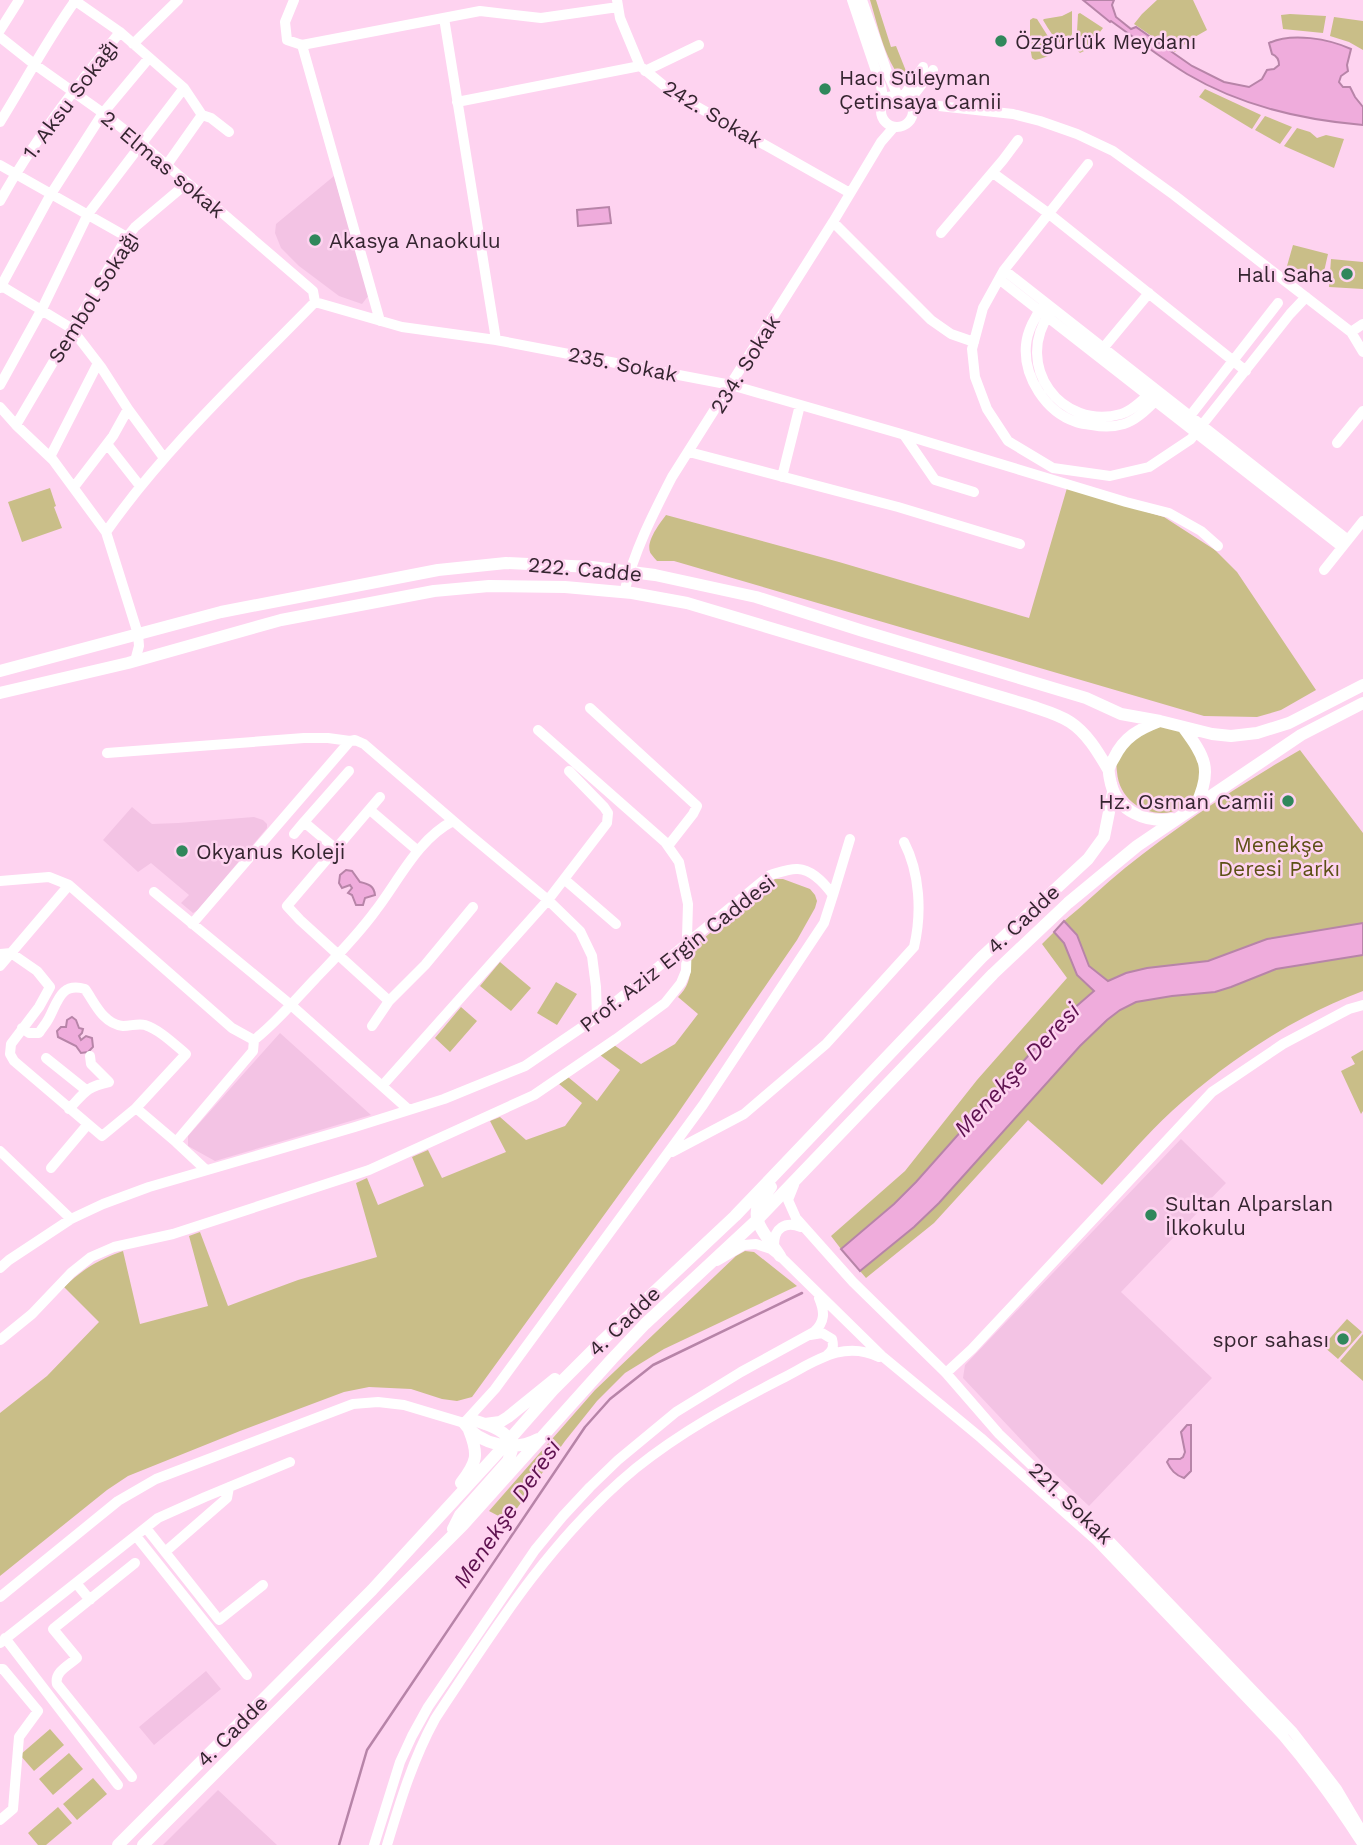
<svg xmlns="http://www.w3.org/2000/svg" width="1363" height="1845" font-family="'Work Sans',sans-serif">
	<rect width="100%" height="100%" fill="#fed3f0"/>
	<path fill="#f3c3e4" d="M334,176L369,295L362,304L339,296L299,266L281,248L275,233L276,224Z
		M132,807L152,824L178,823L254,817L263,820L267,824V828L198,910L193,913L181,903L189,895L151,863L138,872L103,840Z
		M280,1033L371,1115L215,1161L188,1146V1136Z
		M1181,1139L1226,1183L1121,1292L1212,1378L1089,1506L1040,1460L963,1378L965,1365Z
		M206,1671L221,1689L154,1745L139,1727Z
		M218,1790L277,1845H163Z"/>
	<path fill="#c9be88" d="M870,0H876L891,47L896,46L908,76L907,83C886,68 878,25 870,0Z
		M1157,0H1193L1207,30L1193,38L1175,52L1134,24L1142,14Z
		M1072,11V34L1066,47C1056,42 1049,30 1043,20L1044,19L1062,16Z
		M1080,13L1103,28L1086,50L1080,53L1076,49L1078,14Z
		M1290,14L1326,16L1323,33L1283,29L1281,15Z
		M1334,17L1363,21V50L1349,42L1330,36Z
		M1033,18L1037,19L1056,49C1052,56 1043,58 1035,60L1032,58L1030,47V20Z
		M1205,89L1261,115L1252,129L1199,97Z
		M1265,116L1292,127L1280,144L1255,130Z
		M1297,128L1310,132L1317,138L1326,135L1344,139L1334,168L1284,146Z
		M1293,245L1328,254L1323,276L1287,266Z
		M1331,259L1363,262V289L1329,287Z
		M50,488L56,506L54,507L62,528L22,542L8,502Z
		M1067,488L1164,517L1215,550L1237,572L1316,690L1281,710L1257,717L1204,716L674,561H657C656,560 650,553 650,552C646,541 660,523 666,515L839,562L1029,618Z
		M1150,726L1177,728L1204,761C1202,770 1202,784 1197,793C1175,829 1120,813 1117,772C1116,766 1116,757 1121,751C1128,742 1141,734 1150,726Z
		M1300,750L1363,833V923L1267,939L1208,961L1147,968L1126,973L1108,981L1089,966L1077,935L1064,921C1085,904 1104,885 1125,868C1180,824 1239,785 1300,750Z
		M775,879H783L810,889L815,895L817,901L815,908L797,940L676,1116L472,1397L457,1401L442,1399L411,1389L369,1387L344,1392L240,1431L128,1476L107,1490L0,1576V1413L47,1376L99,1322L64,1287C83,1269 98,1260 123,1251L140,1324L208,1306L189,1236L200,1232L228,1306L298,1280L377,1257L356,1183L367,1178L378,1205L424,1186L412,1157L428,1150L442,1178L506,1152L490,1121L500,1117L526,1140L565,1126L582,1103L559,1084L568,1077L597,1101L620,1070L600,1055L614,1045L641,1064L675,1044L698,1014L678,997C682,993 686,988 688,982C694,966 684,959 698,943Z
		M1054,932L1064,943L1077,975L1095,991L1072,1010L1045,1037L917,1182L894,1204L841,1249L831,1236L905,1171L977,1080L1067,978L1042,944Z
		M1363,955V991C1293,1017 1227,1061 1172,1111C1147,1134 1125,1160 1102,1185L1028,1120L934,1223L866,1278L860,1271L914,1227L939,1203L1080,1046L1107,1020L1120,1010L1136,1002L1172,996L1215,992L1231,987L1276,969Z
		M500,962L531,988L511,1011L480,986Z
		M556,982L577,994L557,1025L537,1013Z
		M461,1007L477,1021L450,1052L435,1038Z
		M1363,1050V1111L1361,1114L1341,1071L1355,1064L1351,1057Z
		M745,1251L754,1252L797,1286L664,1349L625,1373L597,1401L565,1441L508,1521L489,1511L595,1390L736,1256Z
		M1347,1319L1362,1332L1338,1359L1323,1346Z
		M1363,1334V1381L1340,1361Z
		M50,1729L64,1745L34,1771L20,1755Z
		M69,1753L83,1769L53,1795L39,1779Z
		M93,1778L107,1794L77,1820L63,1804Z
		M58,1807L72,1823L46,1845H38L28,1833Z"/>
	<path fill="#efacdc" stroke="#b784a8" stroke-width="2" d="M1083,0H1114L1112,5L1116,17L1131,29L1136,27L1192,66L1224,82L1249,87L1262,79L1267,70L1274,69L1279,65C1279,59 1277,56 1272,54L1269,43C1292,32 1329,39 1351,49L1347,65L1348,71L1341,76L1339,82L1343,87H1350L1355,97L1363,107V125C1303,120 1239,105 1187,74C1161,58 1136,39 1111,21L1110,22Z
		M609,207L611,223L578,226L577,210Z
		M346,870L352,871L360,882C369,884 374,886 375,895L365,898L363,905H356L352,895L348,893L352,888L350,885L342,888L339,883L340,875Z
		M1064,921L1077,935L1089,966L1108,981L1126,973L1147,968L1208,961L1267,939L1363,923V955L1276,969L1231,987L1215,992L1172,996L1136,1002L1120,1010L1107,1020L1080,1046L939,1203L914,1227L860,1271L841,1249L894,1204L916,1182L1045,1037L1072,1010L1094,991L1077,975L1064,943L1054,932Z
		M72,1017L76,1020L79,1028L83,1029L82,1033L79,1036L81,1040L86,1036L92,1038L93,1047L88,1052L81,1053L76,1046L58,1037L57,1031L61,1027H66L67,1020Z
		M1187,1425H1191V1471L1184,1478C1175,1475 1171,1470 1167,1462L1169,1459H1180L1183,1457L1185,1452L1181,1432Z"/>
	<g fill="none" stroke-linecap="round" stroke-linejoin="round">
		<path stroke="#b784a8" stroke-width="2.5" d="M339,1845L367,1750L585,1427L610,1399L653,1365L802,1293"/>
		<path stroke="#fff" stroke-width="10" d="M74,0L120,32L184,88L202,115L211,118L229,132
			M294,0L285,22L287,40L302,45
			M617,0L620,18L640,66L673,93L850,193
			M852,0L881,86L884,102
			M862,0L887,72L898,96
			M444,18L496,340
			M0,30L19,0
			M0,37L34,64L103,113L141,143L313,291L315,302
			M133,44L178,0
			M645,71L699,45
			M881 111a16 16 0 1 1 32 0a16 16 0 1 1-32 0Z
			M903,97L923,67
			M909,101L933,70
			M457,102L640,66
			M911,103L1013,114L1040,121L1077,134L1113,151L1174,195L1351,332L1363,352
			M0,122C25,82 47,40 75,1
			M1088,164L1004,270L983,308L972,349L975,377L987,409L1008,441L1053,468L1110,476L1149,467L1191,439L1290,314L1306,297
			M0,165L127,237
			M166,166L202,115
			M993,173L1048,213L1246,371
			M0,201C33,141 77,86 120,32
			M833,222L931,320L951,334L974,342
			M941,233L1003,160L1018,140
			M1004,270L1348,540
			M999,279L1342,547
			M0,285L71,328L101,367L128,409L164,458
			M0,288L51,194L103,113L149,58
			M1043,306C1035,316 1027,332 1026,345C1023,377 1046,412 1076,422C1080,424 1087,424 1092,425C1102,427 1114,427 1124,424C1137,420 1149,408 1158,398
			M1050,313C1013,365 1061,431 1121,414C1132,411 1144,399 1152,391
			M380,321L302,45L480,11L541,18L618,7
			M1351,332L1363,324
			M1100,352L1149,293
			M0,385L42,309L88,214L184,88
			M0,407L16,425L53,460L106,532L138,634L139,646L135,661
			M1190,416L1278,303
			M16,425L127,237L135,227L186,184
			M904,435L935,480L974,492
			M1337,443L1363,411
			M107,444L140,486
			M689,452L898,507L1020,544
			M50,457L98,363
			M782,477L800,405
			M74,487L113,436L128,409
			M106,532C166,447 243,376 315,302L402,327L496,340L731,385L898,433L1126,502L1169,513L1201,531L1218,546
			M1324,570L1363,521
			M624,593C634,551 653,514 672,477L833,222L881,142L894,127
			M590,708L697,806L693,814L668,846
			M107,753L304,738H328L350,741
			M380,797L287,906L300,920L389,1001
			M370,810L418,851
			M294,834L304,822
			M336,849L304,822L349,771
			M564,879L616,924
			M0,881L49,877L69,885L232,1028L254,1040
			M154,892L291,1005L409,1110
			M833,895L850,839
			M192,924L350,741L355,740L364,744L465,831L548,900L580,931L592,956L596,987L597,1017
			M0,954L11,953L37,971L50,987L39,1007L11,1044L10,1054L14,1061L102,1136L136,1108
			M0,966L69,885
			M372,1026L389,1001L425,965L473,907
			M22,1028L29,1033H39C42,1028 46,1024 49,1018C58,1001 61,982 85,989C95,1003 103,1024 123,1026C131,1026 138,1023 145,1025C160,1030 174,1044 186,1054L136,1108L176,1142L206,1170
			M46,1058L86,1090
			M382,1086L548,900L607,823L608,813L604,807L569,771
			M69,1109C85,1092 86,1087 109,1082L91,1064L90,1056
			M176,1142L253,1051L254,1040C277,1022 295,1000 315,979C336,957 358,935 376,910C399,880 418,839 453,821
			M0,1151L71,1219
			M672,1152L744,1114L826,1044L914,947C922,913 920,873 904,842
			M51,1168L88,1124
			M794,1185L788,1200L796,1218L853,1282L946,1373L999,1434L1103,1534L1293,1732L1337,1789L1363,1833
			M774,1245C774,1228 785,1221 801,1227
			M717,1261L744,1245L756,1244L771,1249L780,1256L882,1356L981,1438L1097,1541L1283,1736C1312,1770 1338,1806 1363,1845
			M0,1268L9,1260L71,1219L103,1204L149,1187L355,1127L444,1099L525,1066L597,1017L770,875C778,873 790,868 798,869C813,870 825,884 833,895L824,923L703,1105L495,1389L464,1423L404,1405L378,1402L353,1404L156,1479L118,1501L0,1597
			M810,1335L822,1333L832,1339C834,1347 833,1351 826,1356
			M0,1340L32,1314L71,1273L91,1257L114,1247L173,1234L369,1170L534,1095L616,1039L665,1003L681,983L686,971L688,904L679,862L665,842L538,730
			M946,1373L972,1349L1212,1092L1283,1044L1349,1009L1363,1005
			M146,1528L219,1620L263,1585
			M136,1536L247,1675
			M165,1552L227,1498L229,1487
			M76,1583L90,1600
			M5,1638L118,1785
			M0,1643L158,1518L205,1497L290,1462
			M0,1669H3L38,1711L19,1737L13,1809L0,1820
			M132,1777L57,1684C54,1672 69,1665 77,1658L53,1629L135,1563
			M374,1845L400,1762L412,1736L428,1707L535,1550L563,1516L590,1487L618,1460L676,1412L741,1372L814,1332C825,1322 825,1312 819,1298
			M387,1845C400,1802 413,1759 435,1719C494,1629 552,1537 636,1468C681,1432 730,1405 781,1379C813,1363 842,1339 879,1357"/>
		<path stroke="#fff" stroke-width="12" d="M0,671L221,612L438,570L506,563L592,567L655,575L756,597L863,631L1086,698L1121,714L1160,721L1212,734L1231,736L1257,733L1289,723L1363,685
			M0,693L128,663L281,620L434,591L489,586L565,587L632,593L687,603L1028,705C1042,710 1058,714 1070,722C1087,733 1098,752 1108,769
			M1160,721C1139,729 1124,737 1114,758C1112,761 1110,764 1109,768C1108,772 1110,779 1111,784C1118,812 1147,823 1172,819
			M1183,727C1205,757 1213,769 1196,805
			M771,1187C767,1193 761,1199 758,1206C751,1223 772,1242 780,1256
			M485,1424L500,1422L508,1417L555,1379
			M461,1483C477,1462 479,1455 469,1430
			M453,1529L460,1515L508,1461C508,1460 512,1451 512,1450C514,1432 486,1424 473,1420L464,1423C480,1445 514,1452 538,1439
			M118,1845L372,1590L494,1457L553,1390L603,1340L735,1216L982,957L1088,859L1104,837L1113,792
			M143,1845L463,1525L612,1359L645,1324L757,1220L993,974L1068,903L1137,846L1301,735L1363,703"/>
	</g>
	<g fill="#30875b" stroke="#fed3f0" stroke-width="2.5">
		<circle cx="1001" cy="41" r="7"/>
		<circle cx="825" cy="89" r="7"/>
		<circle cx="315" cy="240" r="7"/>
		<circle cx="1347" cy="274" r="7"/>
		<circle cx="1288" cy="801" r="7"/>
		<circle cx="182" cy="851" r="7"/>
		<circle cx="1151" cy="1215" r="7"/>
		<circle cx="1343" cy="1339" r="7"/>
	</g>
	<g text-anchor="middle" dominant-baseline="central" stroke-width="5" stroke-linejoin="round" paint-order="stroke">
		<g font-size="21" fill="#352530" stroke="#fed3f0" text-anchor="start">
			<text x="1015" y="41">Özgürlük Meydanı</text>
			<text x="839" y="77">Hacı Süleyman<tspan x="839" dy="24">Çetinsaya Camii</tspan></text>
			<text x="329" y="240">Akasya Anaokulu</text>
			<text x="1333" y="274" text-anchor="end">Halı Saha</text>
			<text x="1274" y="801" text-anchor="end">Hz. Osman Camii</text>
			<text x="196" y="851">Okyanus Koleji</text>
			<text x="1165" y="1203">Sultan Alparslan<tspan x="1165" dy="24">İlkokulu</tspan></text>
			<text x="1329" y="1339" text-anchor="end">spor sahası</text>
		</g>
		<g font-size="21" fill="#352530" stroke="#fed3f0">
			<text transform="translate(70 99) rotate(-53)">1. Aksu Sokağı</text>
			<text transform="translate(713 114) rotate(31)">242. Sokak</text>
			<text transform="translate(163 164) rotate(40)">2. Elmas sokak</text>
			<text transform="translate(93 297) rotate(-58)">Sembol Sokağı</text>
			<text transform="translate(623 364) rotate(11)">235. Sokak</text>
			<text transform="translate(745 364) rotate(-58)">234. Sokak</text>
			<text transform="translate(585 569) rotate(5)">222. Cadde</text>
			<text transform="translate(1023 919) rotate(-43)">4. Cadde</text>
			<text transform="translate(677 953) rotate(-38)">Prof. Aziz Ergin Caddesi</text>
			<text transform="translate(624 1321) rotate(-44)">4. Cadde</text>
			<text transform="translate(1071 1503) rotate(44)">221. Sokak</text>
			<text transform="translate(232 1731) rotate(-45)">4. Cadde</text>
		</g>
		<g font-size="21" fill="#5c5015" stroke="#fed3f0">
			<text x="1279" y="844">Menekşe<tspan x="1279" dy="24">Deresi Parkı</tspan></text>
		</g>
		<g font-size="23" font-style="italic" fill="#5e114f" stroke="#fed3f0">
			<text transform="translate(1017 1070) rotate(-47)">Menekşe Deresi</text>
			<text transform="translate(507 1514) rotate(-56)">Menekşe Deresi</text>
		</g>
	</g>
</svg>
